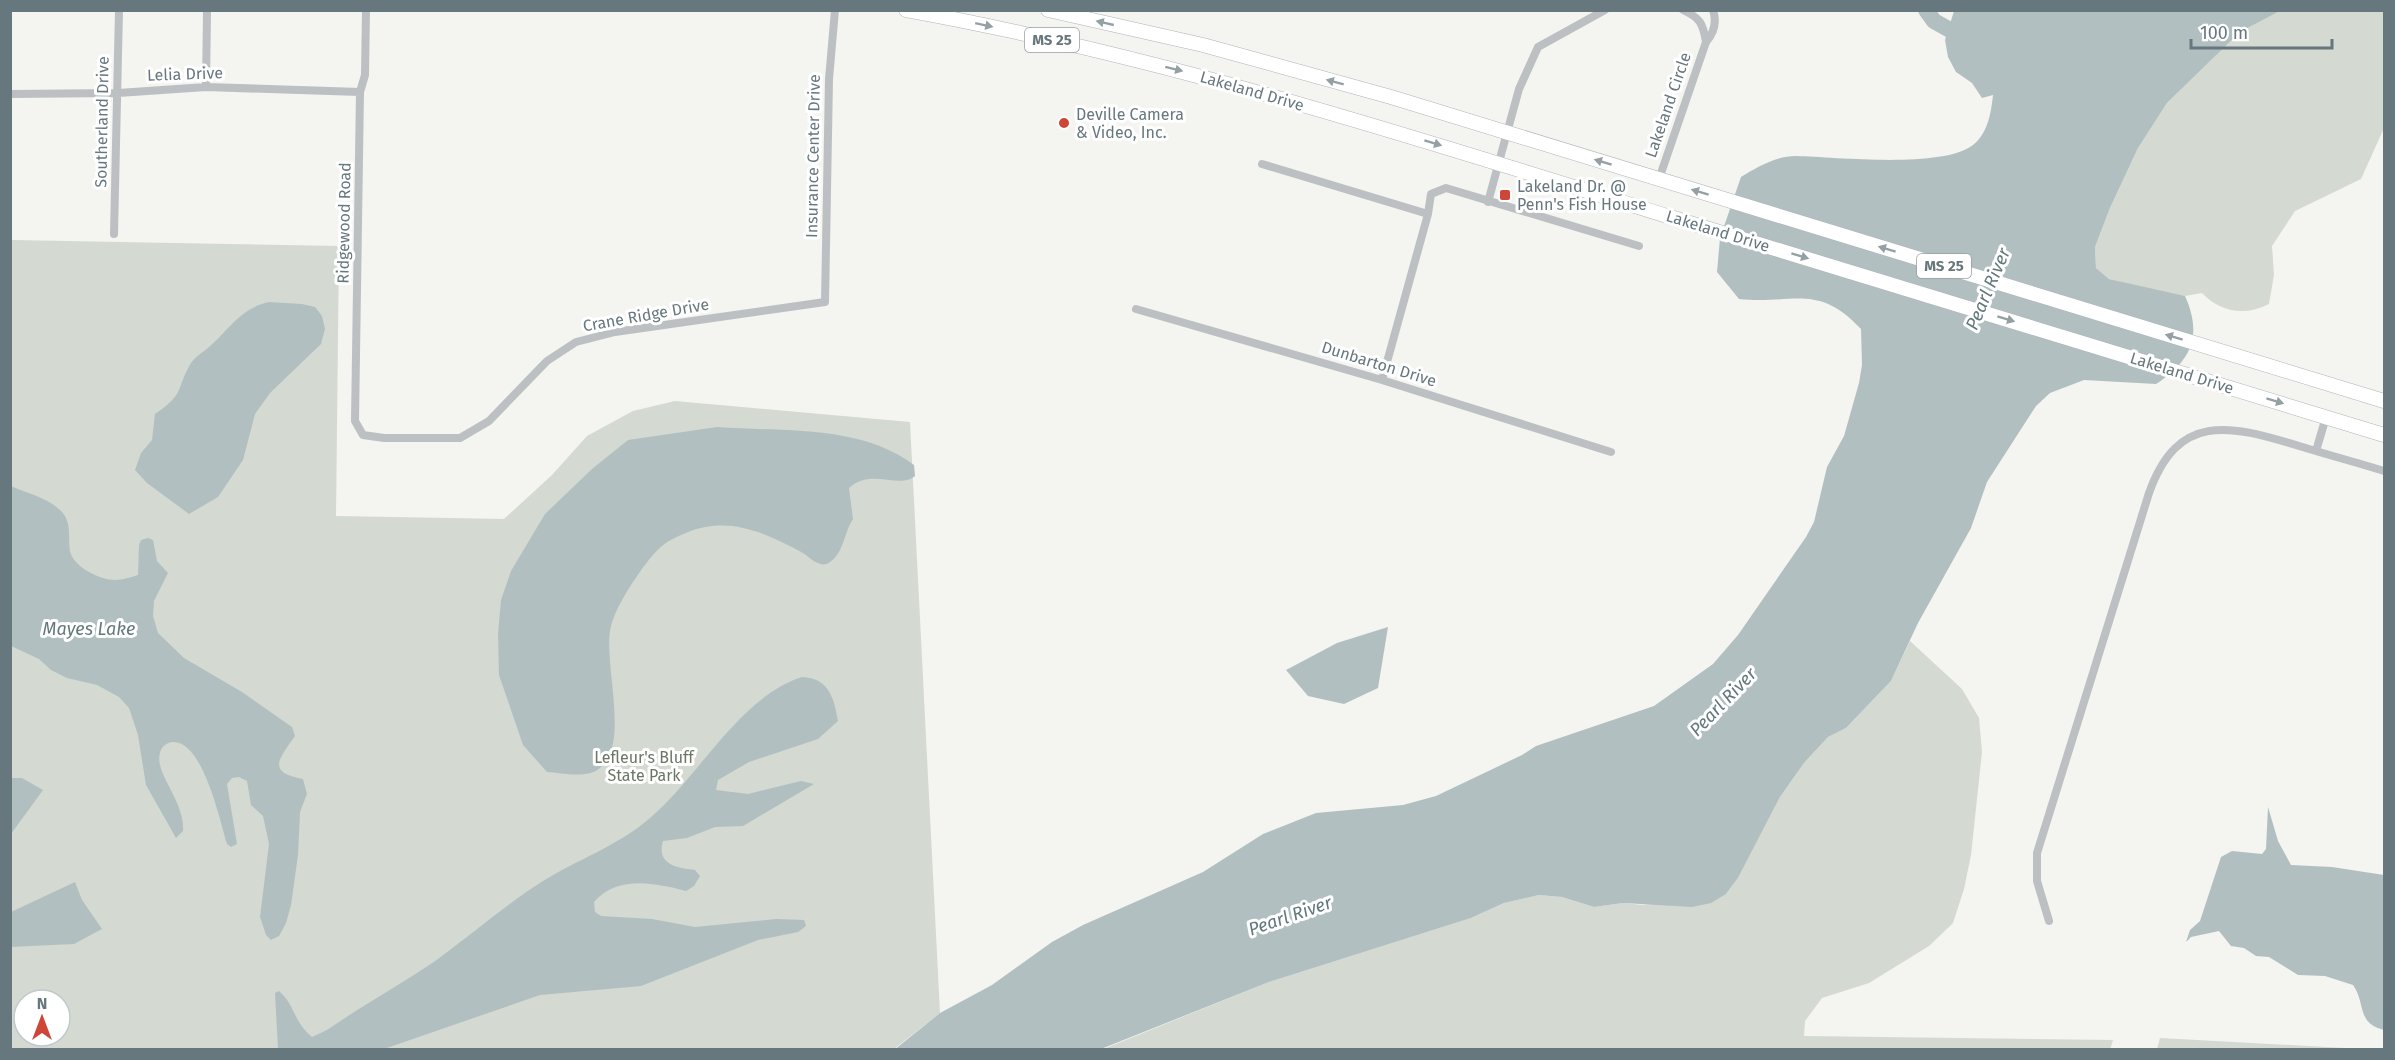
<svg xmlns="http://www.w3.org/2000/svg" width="2395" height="1060" font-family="'Fira Sans',sans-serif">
	<rect width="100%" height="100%" fill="#f4f4f1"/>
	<path fill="#d4d9d1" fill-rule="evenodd" d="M2280,11H2384V128L2361,179L2295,211L2272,246L2274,275L2269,304C2246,316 2221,313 2202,293L2185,296L2162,292L2109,279L2096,268L2095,247L2110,208L2138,148L2167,103L2240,32Z
		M11,240L339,246L336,516L504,519L552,475L587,436L633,411L675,401L910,422L940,1013L894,1049L11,1050ZM24,1000H60V1036H24Z
		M1910,641L1962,689L1979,718L1982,752L1971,855L1964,889L1953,923L1929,946L1869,983L1822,998L1805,1021L1804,1036L2113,1040L2110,1050H1101L1269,982L1471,918L1504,903L1539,895L1562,897L1594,907L1623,903L1643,905L1726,894L1738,878L1780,797L1804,763L1828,737L1846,728L1891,681Z
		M2160,1038L2363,1049H2157Z"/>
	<path fill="#b2bfc1" d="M2055,10L2280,11L2240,32L2167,103L2138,148L2110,208L2095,247L2096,268L2109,279L2185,296C2203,336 2191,361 2156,384L2084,380L2050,393L2036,406L1987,482L1971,528L1918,623L1891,681L1846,728L1828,737L1804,763L1780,797L1738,878L1726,894L1711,903L1692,907L1623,903L1594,907L1562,897L1539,895L1504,903L1471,918L1269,982L1101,1049L894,1050L940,1013L992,985L1052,942L1083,925L1203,872L1263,834L1316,813L1403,805L1436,796L1522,755L1536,746L1654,706L1713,664L1738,635L1806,537L1814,522L1827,467L1844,436L1859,383L1862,365L1861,329C1817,282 1793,305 1739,299L1717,272L1720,238L1741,177C1757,167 1776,156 1796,156C1836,157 1942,169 1973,145C1988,133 1991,113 1993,95L1982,98L1972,83L1956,72L1948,57L1945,40L1954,11Z
		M269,302L302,304L315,307L322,316L325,329L321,344L270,393L255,414L243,460L218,497L189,514L147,483L135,470L141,453L152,440L155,414C186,393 175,390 191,363C196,356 202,353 208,348C229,330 240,308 269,302Z
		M717,427C782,432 859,424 914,465L915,476C899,490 871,467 849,488L853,519C844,532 844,553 830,562C827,565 821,565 818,563C812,561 808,556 803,553C766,533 728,515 686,533C678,536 669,540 662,546C650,556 640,572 631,585C624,596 614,613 611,626C602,661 631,744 600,768C588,779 562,773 547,772L523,745L499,675L498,634L501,600L511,571L545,514L592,469L628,440Z
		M11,486C28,494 47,497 61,511C72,522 68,537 70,551C73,567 100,580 115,580C123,580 131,577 138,575L139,545L141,540L148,538L153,540L157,561L168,573L154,601L153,616L158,633L184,658L242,692L292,727L295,736C279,759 266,772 303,779L307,794L300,812L298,855L291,905L286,923L279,936L271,940L266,935L260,917L269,844L263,816L251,805L247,781L239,777L232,778L227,784L237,844L231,847L227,844C220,821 203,741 173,742C167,742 161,747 160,753C154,774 185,800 183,831L176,838L146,785L138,735L129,708L119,697L97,685L67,678L51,670L39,659L11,646Z
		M1388,627L1378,688L1344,704L1308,696L1286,670L1337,643Z
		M802,677C829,678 834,698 838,721L818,739L749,762L718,780L716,790L748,794L801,781L814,784L743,826L715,827L687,838L663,841C656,864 676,868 695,870L700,876L694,886L686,891C654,883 618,875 594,902L595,912L601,916L652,919L695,927L776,919L804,920L806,926L798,932L758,940L641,986L540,995L384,1049H278L275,993L279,991C296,1006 292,1020 312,1037L327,1030C363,1005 402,984 438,959C472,934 504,906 540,883C576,860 618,846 650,818C699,777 739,697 802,677Z
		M11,778H22L43,790L11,834Z
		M2268,807L2278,841L2291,865L2332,867L2384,875V1030C2356,1023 2366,1003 2353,985L2325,976L2298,975L2269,957L2256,956L2244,948L2231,946L2219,931L2191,937L2186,942L2190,930L2200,921L2221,857L2232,851L2262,854L2266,849Z
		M75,882L82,900L102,929L74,944L11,947V912Z"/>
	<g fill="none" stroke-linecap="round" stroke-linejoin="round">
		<path stroke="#b2bfc1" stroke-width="16" d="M1926,10L1934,21L1966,39"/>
		<defs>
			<path id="trunk" d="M906,10C1166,57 1416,138 1667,216C1906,289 2145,362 2384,435
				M1048,10L1203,45L1391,97L2384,401"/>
		</defs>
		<use href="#trunk" stroke="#b0b4b6" stroke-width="15"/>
		<path stroke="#bcc0c2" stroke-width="8" d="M366,10L365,75L360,92L355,421L363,435L384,438H460L489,421L547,361L576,342L615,332L825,302L829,79L835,10
			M1683,10C1700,18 1703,23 1706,42
			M206,87L207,10
			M10,94L118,93L206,87L360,92
			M1262,164L1428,214L1431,194L1446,188L1639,246
			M1659,179L1706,42C1714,33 1717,22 1713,10
			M1488,202L1519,89L1538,47L1605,10
			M114,234L119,10
			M1136,309L1382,380L1611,452
			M1382,380L1428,214
			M2316,451L2326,417
			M2049,921L2037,881V853L2149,493C2178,412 2229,425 2296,445C2325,454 2355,462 2384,471"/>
		<use href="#trunk" stroke="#fff" stroke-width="14"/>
	</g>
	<defs><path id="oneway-solid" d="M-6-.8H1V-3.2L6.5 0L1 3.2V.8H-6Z" transform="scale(1.5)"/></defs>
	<g fill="#95a0a5">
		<use href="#oneway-solid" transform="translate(1105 23) rotate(-167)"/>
		<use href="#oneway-solid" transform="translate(984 25) rotate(12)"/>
		<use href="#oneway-solid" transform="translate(1174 69) rotate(14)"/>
		<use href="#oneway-solid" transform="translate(1335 82) rotate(-165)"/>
		<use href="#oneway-solid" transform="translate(1433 143) rotate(17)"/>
		<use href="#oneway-solid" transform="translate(1603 162) rotate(-163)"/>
		<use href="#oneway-solid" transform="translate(1700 192) rotate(-163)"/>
		<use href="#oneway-solid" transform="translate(1887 249) rotate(-163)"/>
		<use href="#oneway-solid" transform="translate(1800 256) rotate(17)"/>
		<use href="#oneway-solid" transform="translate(2006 319) rotate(17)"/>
		<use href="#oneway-solid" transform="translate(2174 337) rotate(-163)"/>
		<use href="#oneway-solid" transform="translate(2275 401) rotate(17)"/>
	</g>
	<g fill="#ce4637" stroke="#fff" stroke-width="2">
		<circle cx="1064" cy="123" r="6"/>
		<rect x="1499" y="189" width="12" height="12" rx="3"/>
	</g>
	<g text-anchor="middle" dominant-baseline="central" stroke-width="6" stroke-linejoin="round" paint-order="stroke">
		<g fill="#fff" stroke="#95a0a5" stroke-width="1.5">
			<rect x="1025" y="28" width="54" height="24" rx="4.5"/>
			<rect x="1917" y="254" width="54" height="24" rx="4.5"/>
		</g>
		<g font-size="15" font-weight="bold" fill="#67777e">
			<text x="1052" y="40">MS 25</text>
			<text x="1944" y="266">MS 25</text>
		</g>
		<g font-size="16" fill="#67777e" stroke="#fff">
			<text transform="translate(185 74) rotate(-2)">Lelia Drive</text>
			<text transform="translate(1252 91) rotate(16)">Lakeland Drive</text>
			<text transform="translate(1668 105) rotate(-71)">Lakeland Circle</text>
			<text transform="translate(102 122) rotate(-89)">Southerland Drive</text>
			<text transform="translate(813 156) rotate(-89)">Insurance Center Drive</text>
			<text transform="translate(344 223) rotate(-89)">Ridgewood Road</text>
			<text transform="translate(1718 231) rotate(17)">Lakeland Drive</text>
			<text transform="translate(646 315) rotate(-10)">Crane Ridge Drive</text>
			<text transform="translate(1379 364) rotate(17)">Dunbarton Drive</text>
			<text transform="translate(2182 373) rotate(17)">Lakeland Drive</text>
		</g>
		<g font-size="16" fill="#67777e" stroke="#fff" text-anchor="start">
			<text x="1076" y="114">Deville Camera<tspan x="1076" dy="18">&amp; Video, Inc.</tspan></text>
			<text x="1517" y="186">Lakeland Dr. @<tspan x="1517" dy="18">Penn's Fish House</tspan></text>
		</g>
		<g font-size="16" fill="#6b7665" stroke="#fff">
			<text x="644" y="757">Lefleur's Bluff<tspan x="644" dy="18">State Park</tspan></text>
		</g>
		<g font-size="18" font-style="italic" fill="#63787b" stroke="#fff">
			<text transform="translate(1988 289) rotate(-67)">Pearl River</text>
			<text x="89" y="629">Mayes Lake</text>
			<text transform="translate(1723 702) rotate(-46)">Pearl River</text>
			<text transform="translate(1290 916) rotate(-19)">Pearl River</text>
		</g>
	</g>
	<rect width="2395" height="1060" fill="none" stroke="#67777e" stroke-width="24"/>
	<g transform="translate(42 1018)"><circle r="28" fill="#ffffff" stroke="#c2c9cb" stroke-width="1.5"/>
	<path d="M0-4.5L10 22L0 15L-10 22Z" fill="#ce4637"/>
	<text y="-9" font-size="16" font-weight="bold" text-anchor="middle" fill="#67777e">N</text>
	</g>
	<path d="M2191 39v9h141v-9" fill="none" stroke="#67777e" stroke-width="3"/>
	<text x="2200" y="39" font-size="18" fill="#67777e" stroke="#ffffff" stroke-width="4.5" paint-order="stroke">100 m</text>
</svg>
